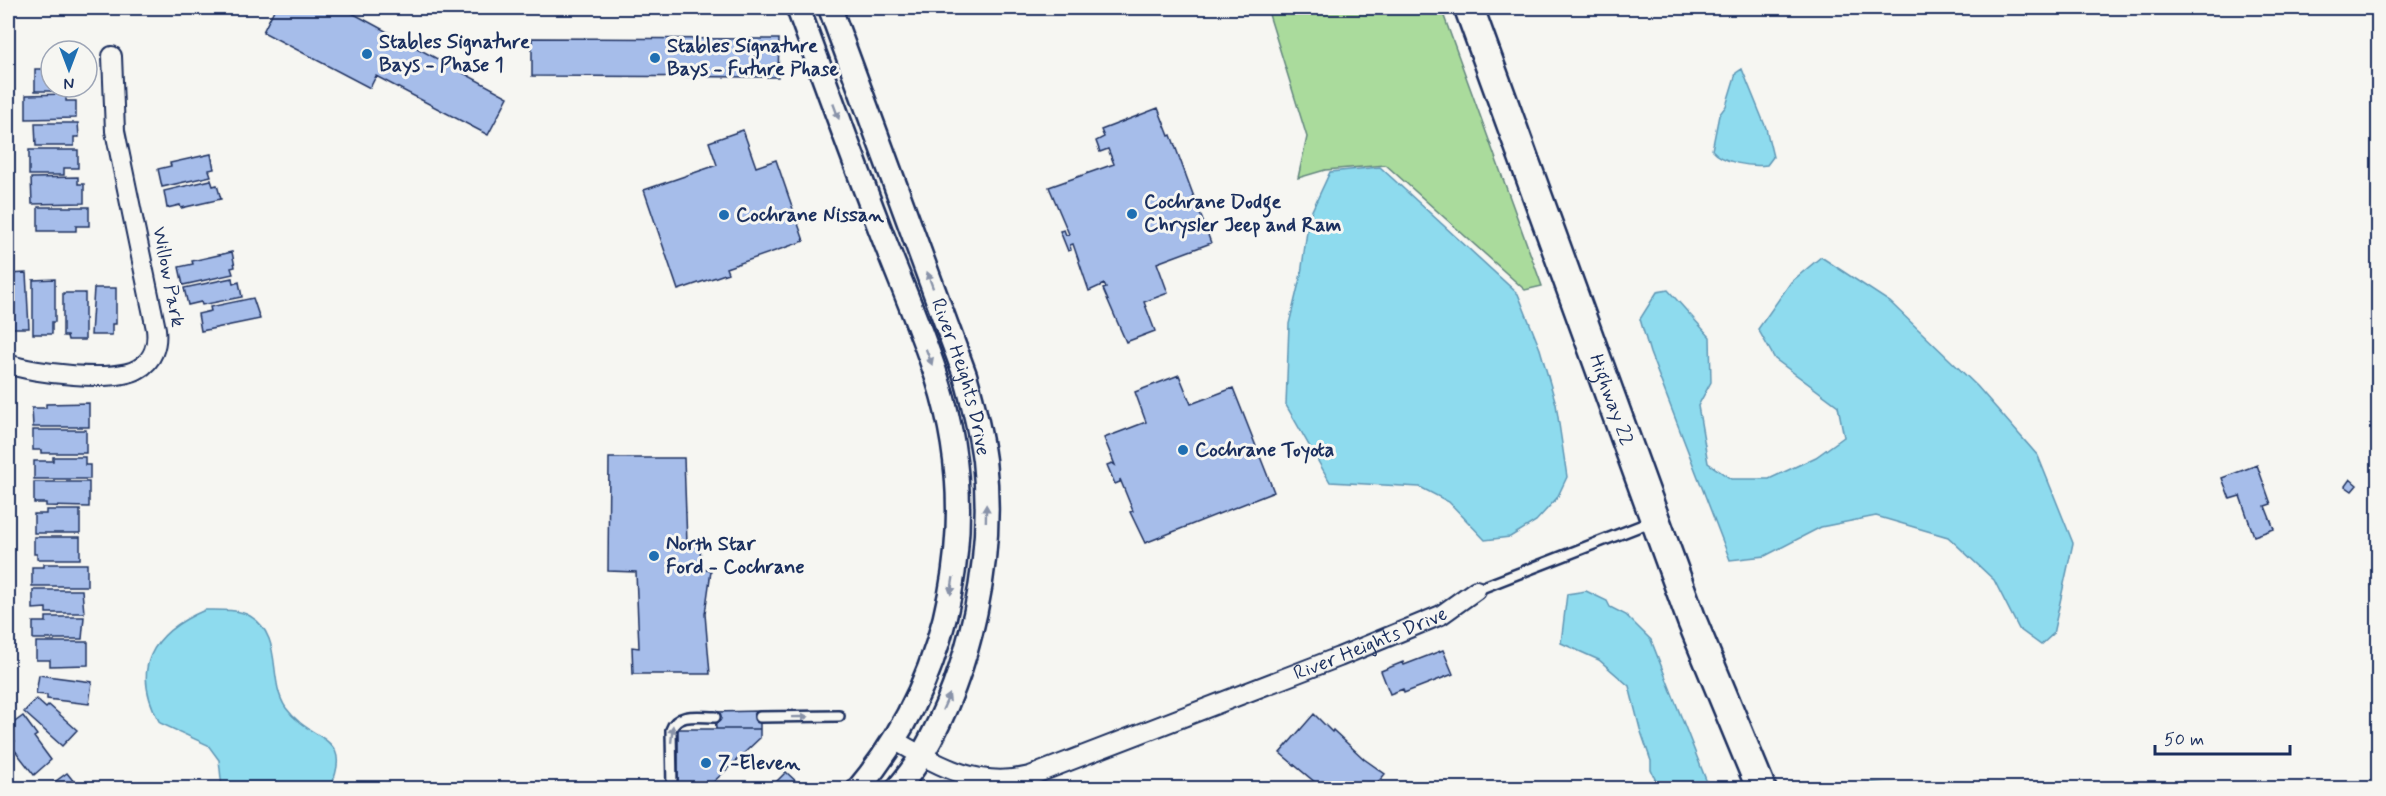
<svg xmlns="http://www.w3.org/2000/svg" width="2386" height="796" font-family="Mynerve,sans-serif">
	<rect width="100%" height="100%" fill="#f6f6f2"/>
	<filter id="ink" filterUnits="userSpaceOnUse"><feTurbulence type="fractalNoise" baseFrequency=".0167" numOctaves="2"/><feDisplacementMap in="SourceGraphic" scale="12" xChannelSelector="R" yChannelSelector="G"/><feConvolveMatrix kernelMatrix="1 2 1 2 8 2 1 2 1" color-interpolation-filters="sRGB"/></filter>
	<g filter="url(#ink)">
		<path fill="#aadb9c" stroke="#62857d" stroke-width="1.5" d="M1267,8H1441L1542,286L1525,290L1386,165L1325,170L1298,178L1307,137Z"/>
		<path fill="#8edbee" stroke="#6096b4" stroke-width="1.5" d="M1742,69L1766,128L1773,157L1767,165C1750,167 1723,163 1712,150L1719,115L1726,106L1736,73Z
			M1380,167L1518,294L1540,349L1556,404L1567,477L1557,498L1536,521L1510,537L1485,540L1449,502L1420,487L1330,482L1286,405L1289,324L1301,274L1309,217L1330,172Z
			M1821,257L1890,302L1977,386L2038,456L2073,543L2053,634L2041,645L2019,629L1994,580L1948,537L1876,516L1821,527L1765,556L1730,560L1650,353L1640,319L1657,292L1668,290L1710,337L1711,382L1698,406L1708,463L1731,479H1769L1816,457L1844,437L1838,406L1775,359L1758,329L1791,282Z
			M1586,591L1607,601L1610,607L1626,615L1651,640L1708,785L1706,788H1659L1651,770V761L1640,729L1629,686L1599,660L1561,643L1567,594Z
			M205,610C219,610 238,609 250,616C284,636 267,680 286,708C311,743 355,734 330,788H222L219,760L208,745L160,723C130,669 151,633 205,610Z
			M1873,783L1900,785L1905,788H1844L1847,784Z"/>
		<path fill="#a6bdea" stroke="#1b2f5e" stroke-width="1.5" d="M275,8H343L508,97L488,135L376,76L370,88L263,32Z
			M532,38L779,39L778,77L532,76Z
			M35,69H51V87H73V91H35Z
			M66,94V101H76V118L26,119V95Z
			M1158,108L1169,136L1171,135L1211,243L1157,263L1168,293L1144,302L1155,331L1126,342L1103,289L1106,288L1104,284L1089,291L1073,244L1070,245L1071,250L1068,251L1060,231L1064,230L1066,235L1069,234L1049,187L1114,164L1108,149L1100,152L1096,141L1104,137L1101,130Z
			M35,123H78L79,137H74V146H36Z
			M743,130L756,167L776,160L804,241L726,268L728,273L678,290L644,190L717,165L709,142Z
			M29,150H78V168H64V175H29Z
			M211,154L214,169L209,170L211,176L162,187L158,169L171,166L170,163Z
			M78,177V184H84V203L32,204L31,178Z
			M211,180L213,186L217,185L221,199L181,208L180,205L167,208L164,191Z
			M38,207H89V226H76V231H38Z
			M232,252L235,267L231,268L233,274L183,285L179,267L193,264L192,261Z
			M26,273L29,328H8V274Z
			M232,278L233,284L239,282L242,297L202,305L201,302L188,305L184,288Z
			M55,279V322H52V334H33V280Z
			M94,288H116V324H112V335H91Z
			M63,293H85V340H68L67,336H63Z
			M253,298L260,319L201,331L198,314L211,311L210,307Z
			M1179,375L1191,404L1233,388L1274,492L1145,543L1130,512L1133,511L1120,479V482L1115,484L1107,465L1112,463L1115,465L1104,438L1146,422L1135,392Z
			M89,403V427H33L32,408H46V404Z
			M33,430H86V453H41V450H33Z
			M53,457H85V465H90V479H34V461H53Z
			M609,458H684L687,544H700L701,569L711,571L705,614L710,674H633L632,647L639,648L636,572L608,571Z
			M2257,465L2271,504L2265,506L2274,529L2254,536L2240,496L2230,499L2222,478Z
			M2350,479L2357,485L2352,491L2345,486Z
			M34,482H89V507L46,506V503H34Z
			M46,510H80V533H34V514H46Z
			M34,537H80V559H37V554H34Z
			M44,564H87V586H32V567H44Z
			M33,590H82L84,613H46V608L33,609Z
			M46,617H84L82,639H33V622H46Z
			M36,642H88V665L50,666V660H36Z
			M1443,650L1453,674L1404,693L1403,689L1390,694L1381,671L1403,662L1404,665Z
			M39,675L92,682L89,704L47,699V695L36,694Z
			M36,699L46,708L49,705L77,730L62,746L24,712Z
			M760,711V729H716L715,712Z
			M1314,714L1332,732L1333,730L1364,759L1385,774L1373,788H1322L1280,753Z
			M23,716L37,735L34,737L51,760L34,775L10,744L15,741L8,732V727Z
			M678,729H760V738L707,788H678Z
			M786,772L799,784L795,788H770Z
			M67,773L79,788H55L52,784Z"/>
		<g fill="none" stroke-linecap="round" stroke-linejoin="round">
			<defs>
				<path id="service" d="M1476,590L1653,521
					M760,717L839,716
					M672,788L671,730C677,712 700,717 715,717"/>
				<g id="minor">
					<path d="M8,364C33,373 115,383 138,369C153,361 158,345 156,329L115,131L112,56"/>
					<path id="s1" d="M894,740C940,766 977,789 1030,776L1339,657L1441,615L1476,590"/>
				</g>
				<g id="tertiary">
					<path d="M798,8C825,82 852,156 880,229C899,279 921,328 937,378C982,518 953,675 859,788"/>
					<path id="s2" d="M830,8L965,375C973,403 980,431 984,460C995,558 971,670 922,755C915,767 906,778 898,788"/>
				</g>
				<g id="primary">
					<path id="s3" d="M1469,8L1692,621L1761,788"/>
				</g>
			</defs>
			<use href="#service" stroke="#1b2f5e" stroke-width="14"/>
			<use href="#minor" stroke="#1b2f5e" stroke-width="22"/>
			<use href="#tertiary" stroke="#1b2f5e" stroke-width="27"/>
			<use href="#primary" stroke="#1b2f5e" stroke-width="33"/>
			<use href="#service" stroke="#f6f6f2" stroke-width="9"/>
			<use href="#minor" stroke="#f6f6f2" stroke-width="18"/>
			<use href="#tertiary" stroke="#f6f6f2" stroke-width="22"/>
			<use href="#primary" stroke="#f6f6f2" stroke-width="28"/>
		</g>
		<defs><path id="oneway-solid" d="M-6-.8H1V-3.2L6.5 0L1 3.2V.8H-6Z" transform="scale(1.5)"/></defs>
		<g fill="#8892a8">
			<use href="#oneway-solid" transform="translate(836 111) rotate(70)"/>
			<use href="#oneway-solid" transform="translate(930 280) rotate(-110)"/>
			<use href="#oneway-solid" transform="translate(929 357) rotate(69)"/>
			<use href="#oneway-solid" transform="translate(986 513) rotate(-89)"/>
			<use href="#oneway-solid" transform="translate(952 586) rotate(99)"/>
			<use href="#oneway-solid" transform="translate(946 702) rotate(-66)"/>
			<use href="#oneway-solid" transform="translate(800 717) rotate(-1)"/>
			<use href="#oneway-solid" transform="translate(672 734) rotate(-84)"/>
		</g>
	</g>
	<g fill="#1f6fb2" stroke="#f6f6f2" stroke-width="2">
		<circle cx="367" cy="54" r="6"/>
		<circle cx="655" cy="58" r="6"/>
		<circle cx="1132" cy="214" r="6"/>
		<circle cx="724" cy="215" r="6"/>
		<circle cx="1183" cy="450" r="6"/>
		<circle cx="654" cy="556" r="6"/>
		<circle cx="706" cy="763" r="6"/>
	</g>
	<g text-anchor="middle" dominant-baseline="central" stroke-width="6" stroke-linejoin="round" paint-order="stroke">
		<g font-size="20" font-weight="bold" fill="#1b2f5e" stroke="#f6f6f2" text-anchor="start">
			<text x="379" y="42">Stables Signature<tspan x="379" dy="23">Bays - Phase 1</tspan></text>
			<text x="667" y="46">Stables Signature<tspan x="667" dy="23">Bays - Future Phase</tspan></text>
			<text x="1144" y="202">Cochrane Dodge<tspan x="1144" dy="23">Chrysler Jeep and Ram</tspan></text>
			<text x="736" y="215">Cochrane Nissan</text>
			<text x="1195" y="450">Cochrane Toyota</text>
			<text x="666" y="544">North Star<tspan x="666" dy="23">Ford - Cochrane</tspan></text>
			<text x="718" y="763">7-Eleven</text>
		</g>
		<g font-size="20" fill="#1b2f5e" stroke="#f6f6f2">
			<text transform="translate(168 277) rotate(79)">Willow Park</text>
			<text stroke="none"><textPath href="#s2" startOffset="392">River Heights Drive</textPath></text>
			<text stroke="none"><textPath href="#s3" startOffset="417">Highway 22</textPath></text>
			<text stroke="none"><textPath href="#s1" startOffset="510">River Heights Drive</textPath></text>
		</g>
	</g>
	<rect width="2386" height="796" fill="none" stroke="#f6f6f2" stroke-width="30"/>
	<rect x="15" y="15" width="2356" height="766" fill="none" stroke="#1b2f5e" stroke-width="2" filter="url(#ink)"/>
	<g transform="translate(69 69) rotate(180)"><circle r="28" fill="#f6f6f2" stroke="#9ea6b7" stroke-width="1.5"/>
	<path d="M0-4.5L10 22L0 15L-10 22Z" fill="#1f6fb2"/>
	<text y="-9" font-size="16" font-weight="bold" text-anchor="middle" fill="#1b2f5e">N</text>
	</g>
	<path d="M2155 745v9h135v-9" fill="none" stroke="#1b2f5e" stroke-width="3"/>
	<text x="2164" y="745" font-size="18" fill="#1b2f5e" stroke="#f6f6f2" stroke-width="4.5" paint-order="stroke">50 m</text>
</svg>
